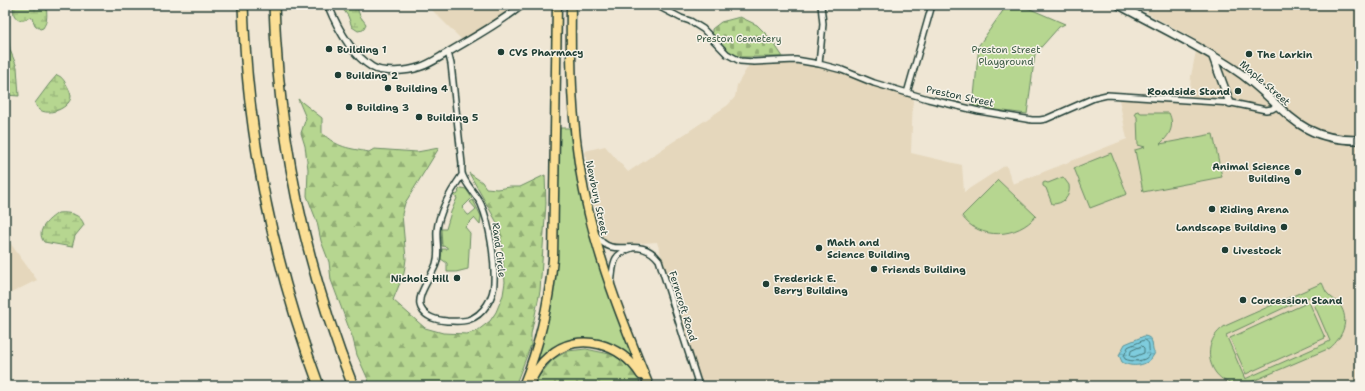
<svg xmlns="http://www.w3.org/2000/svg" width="1365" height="391" font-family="'Shantell Sans',sans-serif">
	<defs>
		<pattern id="forest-firs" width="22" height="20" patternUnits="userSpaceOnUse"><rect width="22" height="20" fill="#b6d690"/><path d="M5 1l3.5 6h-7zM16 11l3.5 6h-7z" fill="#93af76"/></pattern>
		<pattern id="wetland-marsh" width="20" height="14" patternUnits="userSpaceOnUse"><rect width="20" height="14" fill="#b6d690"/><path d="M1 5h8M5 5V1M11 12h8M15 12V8" fill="none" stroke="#93af76"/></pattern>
		<pattern id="cemetery-stones" width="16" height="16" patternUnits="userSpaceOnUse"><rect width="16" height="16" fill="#b6d690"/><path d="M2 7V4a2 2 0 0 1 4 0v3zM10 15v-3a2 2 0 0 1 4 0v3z" fill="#93af76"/></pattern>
		<pattern id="water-ripples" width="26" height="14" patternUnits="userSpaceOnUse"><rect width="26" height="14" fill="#7eccdd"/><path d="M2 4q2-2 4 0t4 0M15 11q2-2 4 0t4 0" fill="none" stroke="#67a7b4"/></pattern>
	</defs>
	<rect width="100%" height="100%" fill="#efe6d4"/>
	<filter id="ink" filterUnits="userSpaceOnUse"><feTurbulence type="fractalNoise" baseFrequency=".025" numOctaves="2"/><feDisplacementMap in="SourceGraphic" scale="8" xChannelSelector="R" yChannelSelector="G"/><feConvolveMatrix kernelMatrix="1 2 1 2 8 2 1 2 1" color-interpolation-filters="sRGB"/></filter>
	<g filter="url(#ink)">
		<path fill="#e5d7bc" d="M427,5H513L496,20L484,26L463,41Z
			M1151,5H1360V386H702L657,242L616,245H611L606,243L603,239L592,196L585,151L605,146L628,172L728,105L735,97L737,85L749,65L798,62L812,65L834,70L913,97L911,153L962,165L964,192L1006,165L1013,184L1127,139L1119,99L1189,104L1191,76L1198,41L1147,13Z
			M5,236L37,280L5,296Z"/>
		<path fill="#b6d690" stroke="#6a8a62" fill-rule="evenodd" d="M1007,5H1021L1065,24L1059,27L1035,54L1027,114L973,107L979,45Z
			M1138,111L1141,113H1169C1175,126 1170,135 1160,144L1213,134L1222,177L1143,192L1135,150L1145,147L1138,145L1137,117L1135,114V112Z
			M560,128H570C575,163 581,199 590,233C601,275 617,315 632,355L631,356C617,346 602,338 584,340C578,340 543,362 535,367L543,338L552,295L556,271Z
			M1111,153L1127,194L1090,208L1074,168Z
			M1063,177L1069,185C1071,197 1063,204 1052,204L1046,188L1043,186V183L1045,182L1048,183Z
			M998,180L1036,216C1018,238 979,241 962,216Z
			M461,188L466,189L472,198L462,208L468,215H469L476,209L470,202L473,200L481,216L480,225L474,218L465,227L470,233L468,269L456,272H447V263L441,259L442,249H447V247L442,246L441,229H446L451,212L457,198L453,195L454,194L457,195L459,192L458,191Z
			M1322,283C1324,286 1325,292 1328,294C1331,298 1336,300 1340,305C1350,320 1343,337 1330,348L1244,385C1209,387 1197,344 1225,326ZM1311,297L1330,341L1324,344L1245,379L1226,335L1303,299Z
			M1309,302L1325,338L1246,374L1230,338Z"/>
		<path fill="url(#forest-firs)" stroke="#6a8a62" d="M298,99L322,118V133C338,148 348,148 369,152L374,149L417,152L439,148L405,203L402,214L406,259L404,273L393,300L425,328L443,333L467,334L477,331L490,321L496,312L503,295L505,282L500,229L495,219L469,173L482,182L486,188L497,189L510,187H520L545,175L546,203L540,291L531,334V345L515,386H371L357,355L353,339L331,280L329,262L321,241L317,222L307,196L308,169L305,146L301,133L306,118Z
			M586,349L614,355L633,370L642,386H531L553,359L568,351Z"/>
		<path fill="url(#wetland-marsh)" stroke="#6a8a62" d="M5,5H26L27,6L46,5C47,13 48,21 43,28L40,29L35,25L32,18L30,17C23,21 19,23 14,15L13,7L10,6L6,9L9,22L8,31L10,50L17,67L19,96L5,95Z
			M340,5H356L360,16L366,24L363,30L358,31L352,27L348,16Z
			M57,75C62,77 63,79 66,84C68,87 70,91 71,96C71,109 40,121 35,103L50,83Z
			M58,213C69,212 81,214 84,225L75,236L72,247L44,242C35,230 49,219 58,213Z"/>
		<path fill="url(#cemetery-stones)" stroke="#6a8a62" d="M740,17L757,25L771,39L783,57H728L712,36V29L721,22Z"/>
		<path fill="url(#water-ripples)" stroke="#589399" d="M1144,336C1153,337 1152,343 1153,350C1154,354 1156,352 1153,356C1148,366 1131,368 1122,362L1119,355L1125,344Z"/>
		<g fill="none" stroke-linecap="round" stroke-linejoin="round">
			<path stroke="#457678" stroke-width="1" d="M1145,340C1149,342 1149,344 1149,348C1149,350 1150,353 1149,355C1146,362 1131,362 1125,359L1124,356L1128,347Z
				M1142,346L1144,348V353L1134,357L1130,356L1131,351Z"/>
			<defs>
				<path id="minor" d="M656,5L681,18L690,21L703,29L727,54L740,61L754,62L796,60L819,64L842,70L874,83L928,99L979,111L1032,120H1040L1046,119L1094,98L1107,95L1232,103L1266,110L1272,109L1277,106
					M448,52L451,64L462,164C462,167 461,172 463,176C467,186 476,194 481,204C490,225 495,259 494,282C494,297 484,315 468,320C461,322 454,321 447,321C437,320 426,318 421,308C415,296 432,276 436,264C440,252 436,242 437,230C439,211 451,191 462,175
					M819,64L823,24L821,5
					M907,93L932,5
					M597,236C614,262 638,233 659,260L699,386
					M611,284C614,266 610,255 632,248"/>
				<path id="tertiary" d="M328,5C337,27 351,54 372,67C383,74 408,71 420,67C430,64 438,58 447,53C472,38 499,24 522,5"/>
				<path id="secondary" d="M1119,5C1157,26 1198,45 1234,69C1284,101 1291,141 1360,140
					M1213,57L1230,103"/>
				<path id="primary" d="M571,5C570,75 572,145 589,214C603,273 626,329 649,386
					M523,386C540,345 549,302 553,259L557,5
					M528,386C534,375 539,364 549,356C579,330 621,344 641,375"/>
				<path id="motorway" d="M243,5C247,136 273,263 319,386
					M274,5C278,135 305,265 353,386"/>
			</defs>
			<use href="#minor" stroke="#1f3d34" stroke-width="8"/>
			<use href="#tertiary" stroke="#1f3d34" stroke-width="9"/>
			<use href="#secondary" stroke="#1f3d34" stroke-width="10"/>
			<use href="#primary" stroke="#1f3d34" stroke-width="11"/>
			<use href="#motorway" stroke="#1f3d34" stroke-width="12"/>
			<use href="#minor" stroke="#f7f3e8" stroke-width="5"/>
			<use href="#tertiary" stroke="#f7f3e8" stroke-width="6"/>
			<use href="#secondary" stroke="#f7f3e8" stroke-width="7"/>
			<use href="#primary" stroke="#fbdf96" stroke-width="8"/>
			<use href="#motorway" stroke="#fbdf96" stroke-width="9"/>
		</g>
	</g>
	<g fill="#1f3d34" stroke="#f7f3e8" stroke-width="1.5">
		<circle cx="329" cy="49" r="4"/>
		<circle cx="501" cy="52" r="4"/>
		<circle cx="1249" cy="54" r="4"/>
		<circle cx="338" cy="75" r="4"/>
		<circle cx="388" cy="88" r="4"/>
		<circle cx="1238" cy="91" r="4"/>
		<circle cx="349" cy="107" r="4"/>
		<circle cx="419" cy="117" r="4"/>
		<circle cx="1298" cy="172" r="4"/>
		<circle cx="1212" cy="209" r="4"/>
		<circle cx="1284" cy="227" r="4"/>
		<circle cx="819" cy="248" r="4"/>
		<circle cx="1225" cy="250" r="4"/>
		<circle cx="874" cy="269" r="4"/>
		<circle cx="457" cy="278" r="4"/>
		<circle cx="766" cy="284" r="4"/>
		<circle cx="1243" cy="300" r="4"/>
	</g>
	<g text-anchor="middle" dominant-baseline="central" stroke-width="3" stroke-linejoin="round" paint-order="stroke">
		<g font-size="10" fill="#3d5c46" stroke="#f7f3e8">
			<text x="739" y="38">Preston Cemetery</text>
			<text x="1006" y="49">Preston Street<tspan x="1006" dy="12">Playground</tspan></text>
		</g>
		<g font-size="10" font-weight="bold" fill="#1f3d34" stroke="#f7f3e8" text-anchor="start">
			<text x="337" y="49">Building 1</text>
			<text x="509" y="52">CVS Pharmacy</text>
			<text x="1257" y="54">The Larkin</text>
			<text x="346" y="75">Building 2</text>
			<text x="396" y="88">Building 4</text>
			<text x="1230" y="91" text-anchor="end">Roadside Stand</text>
			<text x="357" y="107">Building 3</text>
			<text x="427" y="117">Building 5</text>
			<text x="1290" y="166" text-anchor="end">Animal Science<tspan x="1290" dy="12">Building</tspan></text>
			<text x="1220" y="209">Riding Arena</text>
			<text x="1276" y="227" text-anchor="end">Landscape Building</text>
			<text x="827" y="242">Math and<tspan x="827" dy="12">Science Building</tspan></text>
			<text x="1233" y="250">Livestock</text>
			<text x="882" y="269">Friends Building</text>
			<text x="449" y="278" text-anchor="end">Nichols Hill</text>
			<text x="774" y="278">Frederick E.<tspan x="774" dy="12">Berry Building</tspan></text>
			<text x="1251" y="300">Concession Stand</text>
		</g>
		<g font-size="10" fill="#1f3d34" stroke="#f7f3e8">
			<text transform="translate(1265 83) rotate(41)">Maple Street</text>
			<text transform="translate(960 96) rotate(12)">Preston Street</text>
			<text transform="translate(597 198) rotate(78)">Newbury Street</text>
			<text transform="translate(499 250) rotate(83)">Rand Circle</text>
			<text transform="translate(683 306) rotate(73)">Ferncroft Road</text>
		</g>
	</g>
	<rect width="1365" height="391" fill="none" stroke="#f7f3e8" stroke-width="20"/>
	<rect x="10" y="10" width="1345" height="371" fill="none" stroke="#1f3d34" stroke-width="1.5" filter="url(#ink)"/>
</svg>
